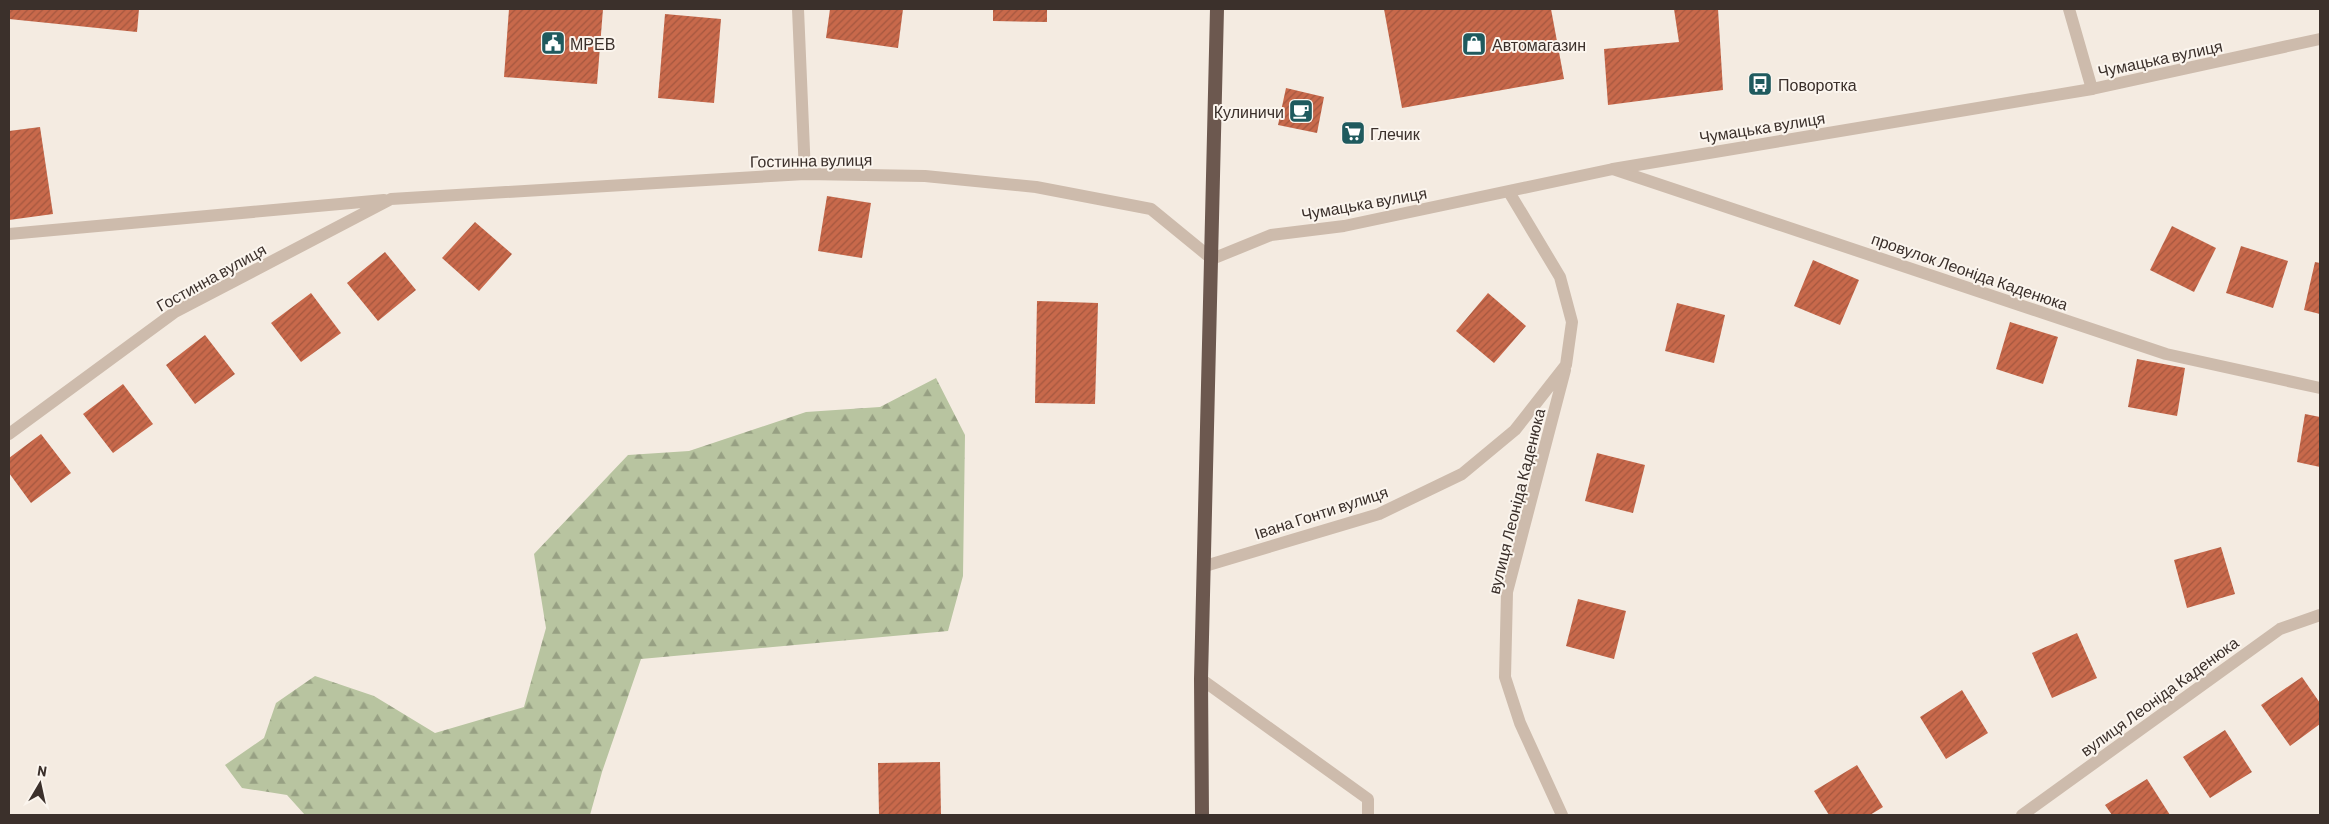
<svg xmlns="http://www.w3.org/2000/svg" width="2329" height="824" font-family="Barlow,sans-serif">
	<defs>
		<pattern id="forest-firs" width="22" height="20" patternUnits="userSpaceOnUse" patternTransform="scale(1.25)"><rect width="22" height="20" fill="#b8c4a0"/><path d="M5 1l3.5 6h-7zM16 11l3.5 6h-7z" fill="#97a083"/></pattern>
		<pattern id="building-hatch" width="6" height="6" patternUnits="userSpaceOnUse" patternTransform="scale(1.25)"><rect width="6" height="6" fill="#c8694b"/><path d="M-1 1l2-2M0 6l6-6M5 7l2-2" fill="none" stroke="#a4573f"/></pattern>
	</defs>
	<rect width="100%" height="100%" fill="#f4ebe1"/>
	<path fill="url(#forest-firs)" d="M936,378L965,435L963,576L948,631L641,659L602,772L590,815H305L287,795L242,788L225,765L264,738L276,703L315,676L374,696L435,733L524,707L546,628L534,554L628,455L689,451L806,412L880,407Z"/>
	<path fill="url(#building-hatch)" d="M9,9H139L137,32L9,19Z
		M509,9H603L597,84L504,77Z
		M830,9H903L898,48L826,38Z
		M993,9H1047V22L993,21Z
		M1384,9H1551L1564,79L1402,108Z
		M1674,9H1718L1723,90L1608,105L1604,49L1679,42Z
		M665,14L721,19L714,103L658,98Z
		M1286,88L1324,97L1317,133L1278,125Z
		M40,127L53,214L9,220V131Z
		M827,196L871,203L862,258L818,251Z
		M475,222L512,254L479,291L442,258Z
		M2172,226L2216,248L2194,292L2150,270Z
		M2241,246L2288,261L2273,308L2226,293Z
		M385,252L416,290L378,321L347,283Z
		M1813,260L1859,280L1840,325L1794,306Z
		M2315,262L2320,263V314L2304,310Z
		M311,293L341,333L301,362L271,323Z
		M1488,293L1526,326L1494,363L1456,331Z
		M1037,301L1098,303L1095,404L1035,403Z
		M1677,303L1725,315L1714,363L1665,351Z
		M2010,322L2058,337L2043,384L1996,369Z
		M205,335L235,374L195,404L166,365Z
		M2137,359L2185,368L2177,416L2128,407Z
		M123,384L153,424L113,453L83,414Z
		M2305,414L2320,417V467L2297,462Z
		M41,434L71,473L31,503L9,473V458Z
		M1597,453L1645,465L1633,513L1585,501Z
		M2221,547L2235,594L2187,608L2174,560Z
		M1578,599L1626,611L1614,659L1566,646Z
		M2077,633L2097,678L2052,698L2032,653Z
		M2302,677L2320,703V724L2290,746L2261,705Z
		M1962,690L1988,733L1946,759L1920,717Z
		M2225,730L2252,772L2210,798L2183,757Z
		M940,762L941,815H879L878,763Z
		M1857,765L1883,807L1870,815H1829L1814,791Z
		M2147,779L2170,815H2112L2105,805Z"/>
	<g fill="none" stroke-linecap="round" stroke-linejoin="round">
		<path stroke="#cdbbac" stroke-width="12" d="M798,9L805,174
			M1201,679L1368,799V815"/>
		<path stroke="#cdbbac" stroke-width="12" d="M2069,9L2092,89
			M1613,169L2166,354L2320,388
			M9,234L384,200
			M9,434L175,312L391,199L805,174L925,176L1036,187L1151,209L1212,259
			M1205,566L1379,514L1462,474L1515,430L1566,365L1572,322L1560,277L1509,192
			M1562,815L1520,723L1505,677L1507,592L1565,370
			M2022,815L2280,629L2320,615"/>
		<path stroke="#cdbbac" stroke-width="12" d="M1212,259L1271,235L1344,226L1613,169L2092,89L2320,39"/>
		<path stroke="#6c584f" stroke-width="14" d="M1202,815L1201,679L1217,9"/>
	</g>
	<defs>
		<symbol id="civic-square" viewBox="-11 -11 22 22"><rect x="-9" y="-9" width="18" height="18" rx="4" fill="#1f5a5e" stroke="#fbf5ee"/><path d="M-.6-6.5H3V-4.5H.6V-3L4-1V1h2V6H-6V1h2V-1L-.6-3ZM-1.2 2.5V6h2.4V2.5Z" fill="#fff"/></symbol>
		<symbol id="shop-square" viewBox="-11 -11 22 22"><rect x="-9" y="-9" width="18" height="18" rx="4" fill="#1f5a5e" stroke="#fbf5ee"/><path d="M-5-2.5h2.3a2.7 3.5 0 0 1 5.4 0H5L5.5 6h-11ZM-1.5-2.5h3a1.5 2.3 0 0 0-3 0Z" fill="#fff"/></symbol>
		<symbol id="bus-square" viewBox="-11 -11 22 22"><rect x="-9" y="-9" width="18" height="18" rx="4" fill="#1f5a5e" stroke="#fbf5ee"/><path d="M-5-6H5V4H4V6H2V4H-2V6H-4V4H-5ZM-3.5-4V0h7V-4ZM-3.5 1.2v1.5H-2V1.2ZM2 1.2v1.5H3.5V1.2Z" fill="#fff"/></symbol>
		<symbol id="cafe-square" viewBox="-11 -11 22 22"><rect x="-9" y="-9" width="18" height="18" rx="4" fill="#1f5a5e" stroke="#fbf5ee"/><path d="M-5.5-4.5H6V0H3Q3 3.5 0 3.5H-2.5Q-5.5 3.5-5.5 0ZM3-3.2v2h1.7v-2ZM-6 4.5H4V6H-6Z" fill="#fff"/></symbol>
		<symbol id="supermarket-square" viewBox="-11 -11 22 22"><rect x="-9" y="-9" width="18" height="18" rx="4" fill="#1f5a5e" stroke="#fbf5ee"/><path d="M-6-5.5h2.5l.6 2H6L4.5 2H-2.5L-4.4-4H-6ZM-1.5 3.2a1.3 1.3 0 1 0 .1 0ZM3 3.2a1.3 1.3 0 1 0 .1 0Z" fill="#fff"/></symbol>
	</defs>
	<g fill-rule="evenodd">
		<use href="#civic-square" x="539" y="29" width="28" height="28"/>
		<use href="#shop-square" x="1460" y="30" width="28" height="28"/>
		<use href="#bus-square" x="1746" y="70" width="28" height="28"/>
		<use href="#cafe-square" x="1287" y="97" width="28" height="28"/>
		<use href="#supermarket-square" x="1339" y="119" width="28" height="28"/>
	</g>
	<g text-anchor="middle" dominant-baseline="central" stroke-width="4" stroke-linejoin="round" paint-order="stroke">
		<g font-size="16" fill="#3b302b" stroke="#fbf5ee" text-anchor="start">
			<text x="570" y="43">МРЕВ</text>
			<text x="1492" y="44">Автомагазин</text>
			<text x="1778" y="84">Поворотка</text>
			<text x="1284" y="111" text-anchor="end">Кулиничи</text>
			<text x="1370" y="133">Глечик</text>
		</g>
		<g font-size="16" fill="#3b302b" stroke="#fbf5ee">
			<text transform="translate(2160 58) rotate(-12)">Чумацька вулиця</text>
			<text transform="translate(1762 127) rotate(-9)">Чумацька вулиця</text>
			<text transform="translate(811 160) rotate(-1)">Гостинна вулиця</text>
			<text transform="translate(1364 203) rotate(-10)">Чумацька вулиця</text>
			<text transform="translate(1970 271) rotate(19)">провулок Леоніда Каденюка</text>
			<text transform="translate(211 277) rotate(-29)">Гостинна вулиця</text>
			<text transform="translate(1516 501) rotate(-76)">вулиця Леоніда Каденюка</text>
			<text transform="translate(1321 512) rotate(-18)">Івана Гонти вулиця</text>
			<text transform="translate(2159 696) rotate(-36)">вулиця Леоніда Каденюка</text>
		</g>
	</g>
	<rect width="2329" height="824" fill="none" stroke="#3b302b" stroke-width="20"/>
	<g transform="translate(40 784) rotate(9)" stroke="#fbf5ee" stroke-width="4" paint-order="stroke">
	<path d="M0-4L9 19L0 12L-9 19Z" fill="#3b302b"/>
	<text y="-8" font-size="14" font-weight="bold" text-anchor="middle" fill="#3b302b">N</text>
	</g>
</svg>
